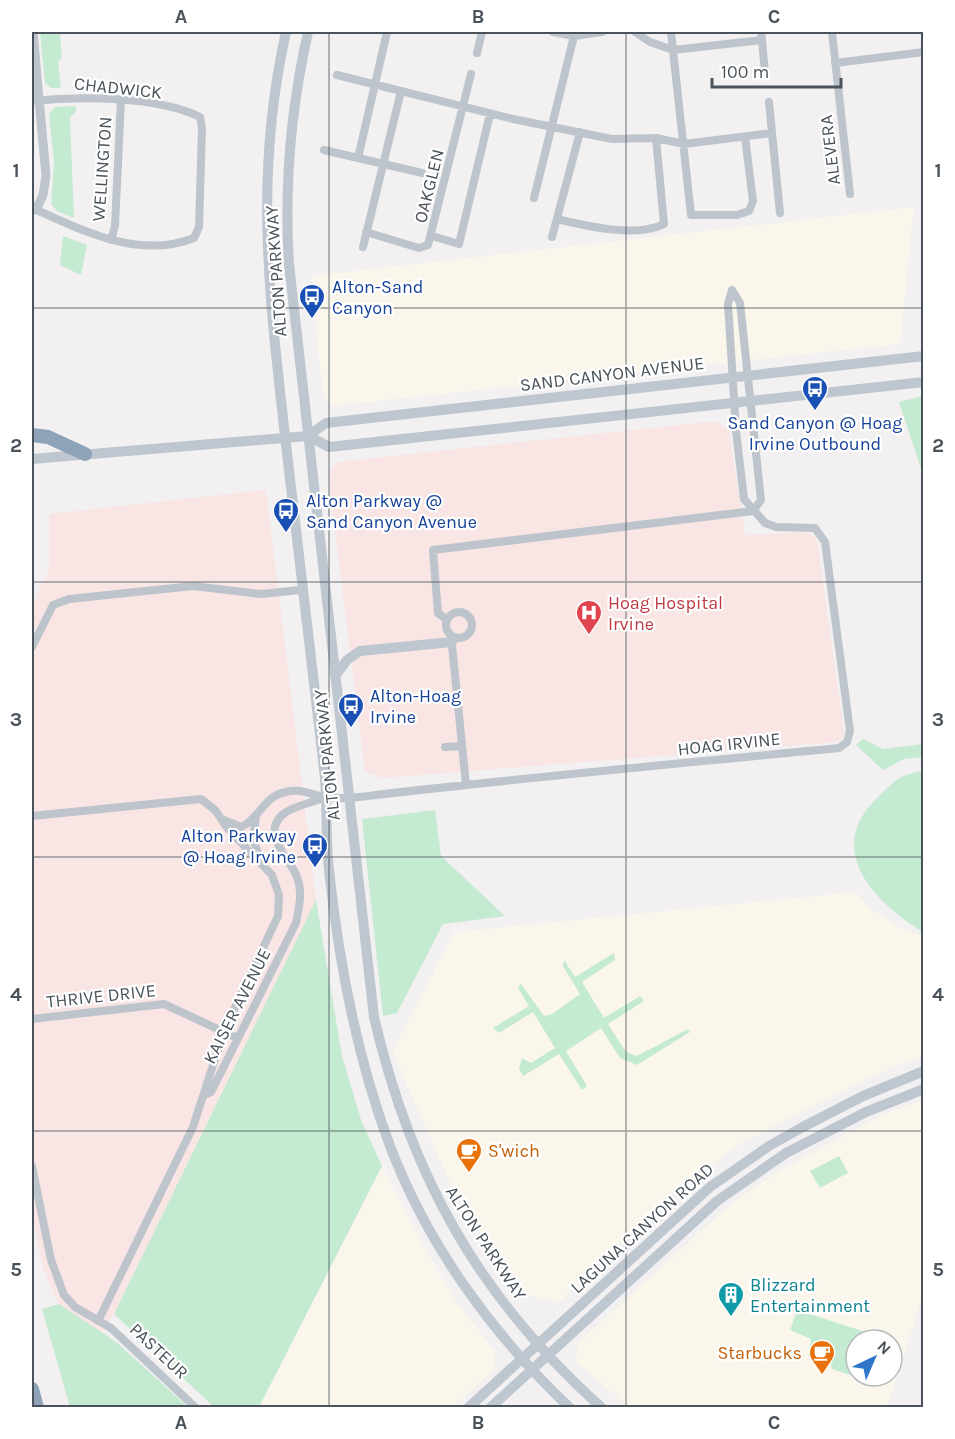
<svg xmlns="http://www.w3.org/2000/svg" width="955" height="1439" font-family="Karla,sans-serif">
	<rect width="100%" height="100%" fill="#f2f0f0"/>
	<path fill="#faf6ec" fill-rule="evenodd" d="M914,207L900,344L332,406L323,396L311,276Z
		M856,892L871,909L895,925L923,937V1055L869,1078L746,1140L675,1192L559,1302L519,1293L455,1194L392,1051L455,932Z
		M923,1100V1295L887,1407H629L576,1362L577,1344L730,1205L770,1177L824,1146L891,1111ZM856,1340H892V1376H856Z
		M382,1166L415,1231L457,1303L495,1351V1369L452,1407H259Z"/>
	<path fill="#f8e5e4" d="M716,421L729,431L745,535L804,532L813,535L817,541L844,732L842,738L836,742L383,778L365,772L328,475L337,462Z
		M266,490L316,900L114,1314L102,1332L80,1321L59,1304L43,1269L32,1214V607L49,569V514Z"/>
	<path fill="#c4ead2" d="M40,32H60L62,58L58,62L61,88H51L45,83Z
		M76,106V111L70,118L74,218L57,211L51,204L54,162L49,114L55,107Z
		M63,236L87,245L81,275L60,265Z
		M923,396H924L923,475L899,402Z
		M863,739L883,749L923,744V757L904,759L883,770L856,745Z
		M923,771H924L923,932C875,903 823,850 877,798C896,780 898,775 923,771Z
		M435,810L441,856L505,916L443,924L397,1013L383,1016L362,819Z
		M316,900L342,1056L361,1120L382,1166L259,1407H214L114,1314Z
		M614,953L615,960L582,982L604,1018L640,996L644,1001L608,1024L626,1052L637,1056L688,1029L690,1032L637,1065L620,1058L601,1028L566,1051L587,1086L582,1090L559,1054L523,1076L519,1069L522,1058L531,1063L555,1048L533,1012L499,1033L493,1028L529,1006L518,988L521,984L544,1016L552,1014L580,994L563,966L564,960L575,977Z
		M839,1156L848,1173L820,1188L810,1171Z
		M59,1304L115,1341L188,1407H70L42,1309Z
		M797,1310L875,1335L874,1340H856V1376H867L865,1380L832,1369L831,1364L817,1357L808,1356L811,1339L790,1330Z"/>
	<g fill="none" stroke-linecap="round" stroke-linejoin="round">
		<path stroke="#bdc4cb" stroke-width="8" d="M553,32L574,36L602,32
			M635,32L650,42L673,50L762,40L761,32
			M671,32L691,215H737L749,211L753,201L745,137
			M832,32L850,194
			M762,40L765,73
			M477,53L482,32
			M835,63L924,52
			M337,75L513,119L612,139L656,138L684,144L772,133L780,213
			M32,101C79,96 157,96 200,117L202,128L199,227L194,238C138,260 82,230 32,208
			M769,102L772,133
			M324,150L422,173
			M358,158L387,32
			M534,198L575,32
			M557,219C586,226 636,238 664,224L656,138
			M366,232L419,248L428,245L471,74
			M432,236L459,244L490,114
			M552,237L580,132
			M111,240L115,226L121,100
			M363,247L401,91
			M732,290L740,303L761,500L753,511
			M446 625a13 13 0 1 1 26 0a13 13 0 1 1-26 0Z
			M447,620L438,613L433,550L753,511
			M451,635L466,785
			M32,647L53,605L69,599L193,586L261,594L300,590
			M445,747L462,746
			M32,816L201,799L215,810L228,829L272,875L279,895L278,916L224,1031L193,1127L98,1321
			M256,817L253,839L261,861
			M224,820L241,827C260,819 263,796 286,792C301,788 311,795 325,797C341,800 360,797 376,795C530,777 684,763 839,748L847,742L850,731L825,542L815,528L776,527L765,523L744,499L736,431L728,304L732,290
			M32,1019L164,1004L237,1038
			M204,1095L211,1092L296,923C299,907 303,892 297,877C290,858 261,835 282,815C292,806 313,803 325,797
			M32,1166L51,1260L64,1295L75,1307L111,1328L196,1408"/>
		<path stroke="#bdc4cb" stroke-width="9" d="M33,32L46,176L43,195L36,210"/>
		<path stroke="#bec6cf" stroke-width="10" d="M286,32C254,175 269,293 285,436C297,547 310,658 324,769C328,802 325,836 329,870C339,964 357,1058 390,1146C428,1246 493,1335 570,1408
			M308,32C291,108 284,186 289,264L374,1017C411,1177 480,1299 602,1408
			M308,436L326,423L924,356
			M32,459L308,436L329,447L924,382
			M335,676L347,660L360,651L452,642
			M468,1408L710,1187L769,1146L801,1128L863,1096L924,1071
			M490,1408L717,1201L786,1153L866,1112L924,1089"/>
		<path stroke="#8ea3b8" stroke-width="14" d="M32,435L48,437L85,454
			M32,1389L37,1408"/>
	</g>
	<path fill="none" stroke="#4a535b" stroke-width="1.5" stroke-opacity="0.55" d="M329,32V1408M626,32V1408M32,308H924M32,582H924M32,857H924M32,1131H924"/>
	<defs>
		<symbol id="bus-pin" viewBox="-11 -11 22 30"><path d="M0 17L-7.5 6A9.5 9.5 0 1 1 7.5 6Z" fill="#1a4fb4" stroke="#fff"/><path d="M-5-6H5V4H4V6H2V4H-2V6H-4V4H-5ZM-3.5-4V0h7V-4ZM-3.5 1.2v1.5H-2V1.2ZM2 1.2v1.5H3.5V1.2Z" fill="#fff"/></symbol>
		<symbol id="hospital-pin" viewBox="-11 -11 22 30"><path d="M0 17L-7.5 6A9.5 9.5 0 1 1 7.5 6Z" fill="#e0444e" stroke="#fff"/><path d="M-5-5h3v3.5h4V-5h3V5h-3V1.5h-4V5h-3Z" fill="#fff"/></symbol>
		<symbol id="cafe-pin" viewBox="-11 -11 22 30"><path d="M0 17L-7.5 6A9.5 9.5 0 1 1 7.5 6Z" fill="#e8710a" stroke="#fff"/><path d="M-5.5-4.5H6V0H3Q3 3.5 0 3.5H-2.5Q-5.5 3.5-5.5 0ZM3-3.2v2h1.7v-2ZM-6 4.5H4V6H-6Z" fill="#fff"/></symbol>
		<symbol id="building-pin" viewBox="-11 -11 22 30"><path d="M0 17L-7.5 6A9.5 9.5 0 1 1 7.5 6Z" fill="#0f9aa8" stroke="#fff"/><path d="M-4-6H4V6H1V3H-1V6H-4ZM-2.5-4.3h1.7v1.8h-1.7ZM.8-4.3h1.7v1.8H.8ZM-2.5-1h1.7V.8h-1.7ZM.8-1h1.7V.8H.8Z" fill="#fff"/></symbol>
	</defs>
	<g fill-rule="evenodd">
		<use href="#bus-pin" x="297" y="282" width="30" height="40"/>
		<use href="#bus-pin" x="800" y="374" width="30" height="40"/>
		<use href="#bus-pin" x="271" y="496" width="30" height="40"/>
		<use href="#hospital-pin" x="574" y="598" width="30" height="40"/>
		<use href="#bus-pin" x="336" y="691" width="30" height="40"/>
		<use href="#bus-pin" x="300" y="831" width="30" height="40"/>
		<use href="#cafe-pin" x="454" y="1136" width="30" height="40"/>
		<use href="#building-pin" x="716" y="1280" width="30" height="40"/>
		<use href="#cafe-pin" x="807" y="1338" width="30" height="40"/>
	</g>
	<g text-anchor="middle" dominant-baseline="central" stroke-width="4.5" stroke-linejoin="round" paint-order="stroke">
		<g font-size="18" fill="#4a535b" stroke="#fff">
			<text transform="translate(118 88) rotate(6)">CHADWICK</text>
			<text transform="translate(830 150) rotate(-97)">ALEVERA</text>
			<text transform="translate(102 169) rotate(-86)">WELLINGTON</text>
			<text transform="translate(429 186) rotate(-76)">OAKGLEN</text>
			<text transform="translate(276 271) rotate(-94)">ALTON PARKWAY</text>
			<text transform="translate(612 374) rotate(-7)">SAND CANYON AVENUE</text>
			<text transform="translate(729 744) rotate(-6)">HOAG IRVINE</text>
			<text transform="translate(327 755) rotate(-96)">ALTON PARKWAY</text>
			<text transform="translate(101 996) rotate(-6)">THRIVE DRIVE</text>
			<text transform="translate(237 1006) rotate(-63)">KAISER AVENUE</text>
			<text transform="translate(642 1228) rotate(-42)">LAGUNA CANYON ROAD</text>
			<text transform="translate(486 1243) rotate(57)">ALTON PARKWAY</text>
			<text transform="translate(159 1351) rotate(43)">PASTEUR</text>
		</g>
		<g font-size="18" fill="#164399" stroke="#fff" text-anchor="start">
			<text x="332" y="287">Alton-Sand<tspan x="332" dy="21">Canyon</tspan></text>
			<text x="815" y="423" text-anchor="middle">Sand Canyon @ Hoag<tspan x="815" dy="21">Irvine Outbound</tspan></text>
			<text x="306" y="501">Alton Parkway @<tspan x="306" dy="21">Sand Canyon Avenue</tspan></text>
			<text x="370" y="696">Alton-Hoag<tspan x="370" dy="21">Irvine</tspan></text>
			<text x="296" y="836" text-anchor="end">Alton Parkway<tspan x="296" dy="21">@ Hoag Irvine</tspan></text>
		</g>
		<g font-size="18" fill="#be3a42" stroke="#fff" text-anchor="start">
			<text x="608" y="603">Hoag Hospital<tspan x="608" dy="21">Irvine</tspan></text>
		</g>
		<g font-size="18" fill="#c56008" stroke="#fff" text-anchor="start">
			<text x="488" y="1151">S'wich</text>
			<text x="802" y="1353" text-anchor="end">Starbucks</text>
		</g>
		<g font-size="18" fill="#0d838f" stroke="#fff" text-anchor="start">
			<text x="750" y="1285">Blizzard<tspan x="750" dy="21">Entertainment</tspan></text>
		</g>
	</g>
	<rect width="955" height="1439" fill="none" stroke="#ffffff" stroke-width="66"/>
	<g transform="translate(874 1358) rotate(44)"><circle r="28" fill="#ffffff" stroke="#b7babd" stroke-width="1.5"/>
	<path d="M0-4.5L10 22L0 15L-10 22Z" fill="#3076cb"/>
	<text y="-9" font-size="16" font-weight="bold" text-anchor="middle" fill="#4a535b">N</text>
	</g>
	<path d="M712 78v9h129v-9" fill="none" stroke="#4a535b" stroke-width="3"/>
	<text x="721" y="78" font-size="18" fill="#4a535b" stroke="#ffffff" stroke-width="4.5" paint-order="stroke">100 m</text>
	<rect x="33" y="33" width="889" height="1373" fill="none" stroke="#4a535b" stroke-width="2"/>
	<g font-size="20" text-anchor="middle" font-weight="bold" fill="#4a535b">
		<text x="181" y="23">A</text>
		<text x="478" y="23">B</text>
		<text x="774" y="23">C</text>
		<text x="16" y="177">1</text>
		<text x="938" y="177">1</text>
		<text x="16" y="452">2</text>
		<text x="938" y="452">2</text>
		<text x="16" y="726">3</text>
		<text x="938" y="726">3</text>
		<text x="16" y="1001">4</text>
		<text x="938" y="1001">4</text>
		<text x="16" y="1276">5</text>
		<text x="938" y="1276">5</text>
		<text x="181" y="1429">A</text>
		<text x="478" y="1429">B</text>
		<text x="774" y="1429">C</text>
	</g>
</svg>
